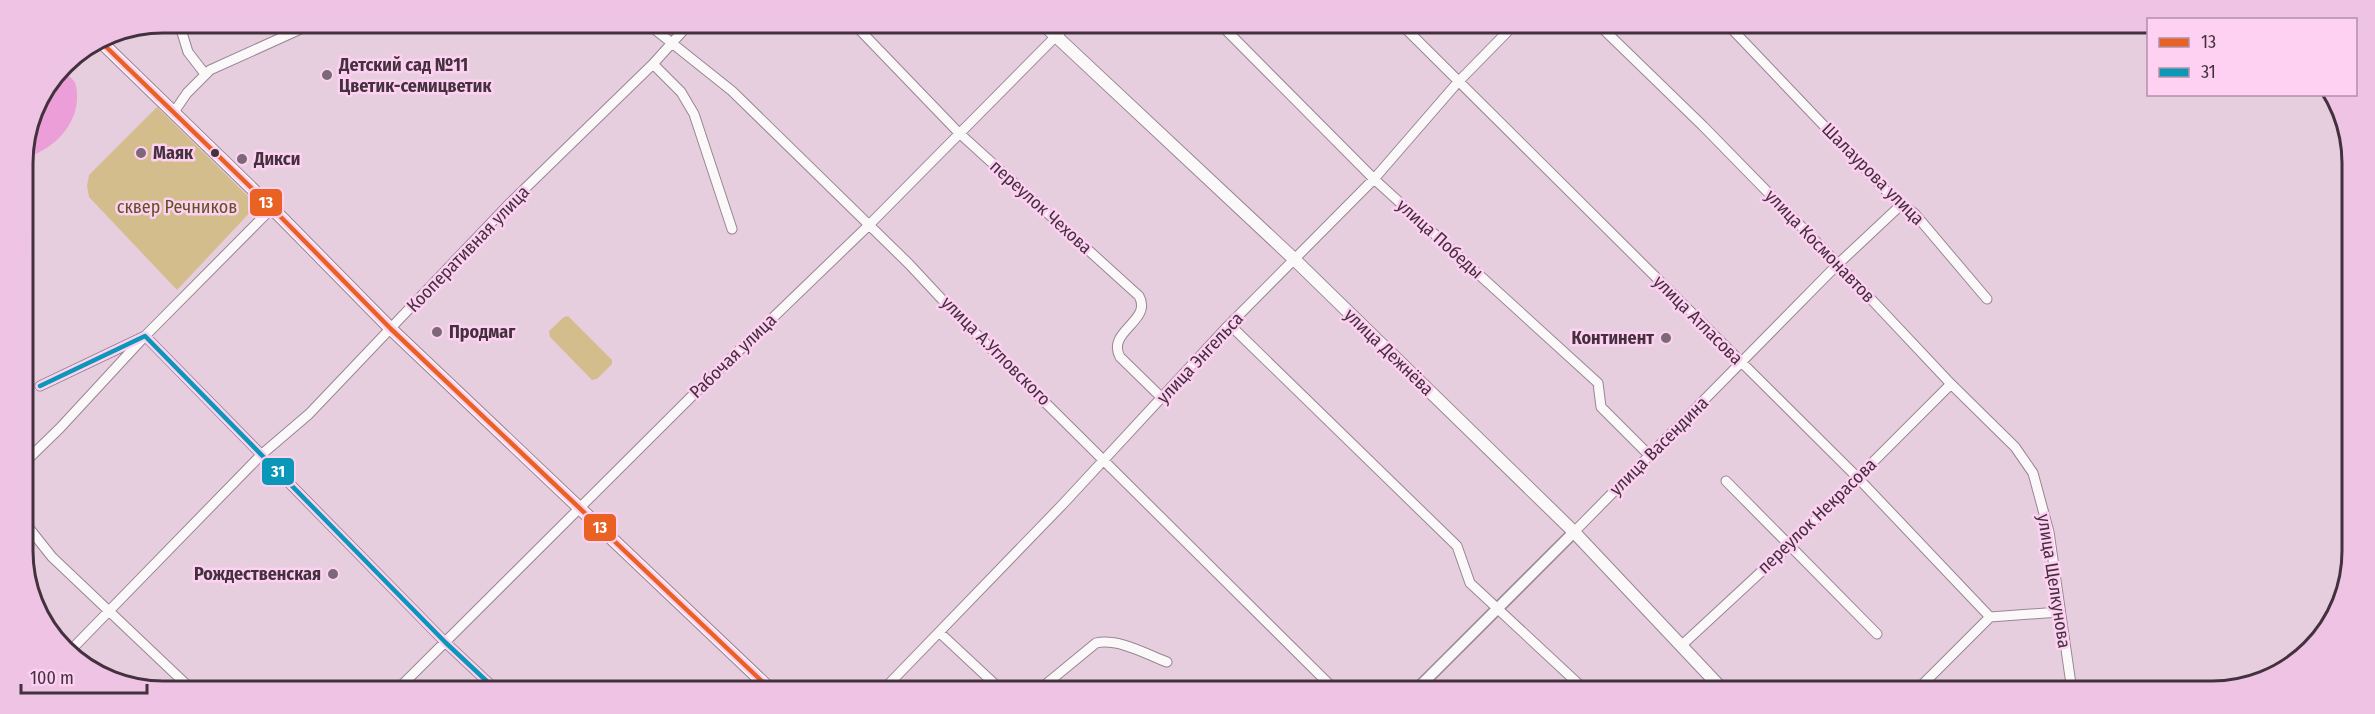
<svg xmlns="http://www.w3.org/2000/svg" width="2375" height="714" font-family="'Fira Sans Condensed',sans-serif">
	<rect width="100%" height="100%" fill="#e6cedf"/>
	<path fill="#d4bd8c" d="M157,107L257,205L177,290L89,197L87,186L89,175Z
		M568,316L612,360V364L597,379L592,380L550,337L549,331L564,317Z"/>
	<path fill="#eb9ed7" d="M58,72C75,78 77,81 77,99C76,128 50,152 23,158L37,101Z"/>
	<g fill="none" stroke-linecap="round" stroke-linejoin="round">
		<defs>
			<path id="minor" d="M179,23L188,52L205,74
				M648,24L732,91L909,264L950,308L1334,689
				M854,24L958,132L1139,296C1153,321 1106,331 1120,357L1162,398
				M1221,25L1374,179L1598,383L1601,407L1649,455
				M1402,25L1857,477L1990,617
				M1600,26L1703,126L1838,264L1951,384L2015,447L2033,473L2049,532L2072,691
				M1729,26L1890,195L1915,214L1987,299
				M653,64L681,92L694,114L732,229
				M174,112L187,93L210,70L314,23
				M1230,325L1457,546L1470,583L1585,690
				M40,386L145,336L445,642L494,688
				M24,463L60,428L145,336L272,208
				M1726,481L1877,634
				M25,523L52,557L189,687
				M1574,532L1838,264L1902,204
				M940,633L1000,689
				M1681,646L1789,546L1951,384
				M68,653L261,455L309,414L508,205L653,64L689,24
				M400,687L699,389L869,225L1067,25
				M885,688L1063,504L1225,329L1374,179L1458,82L1513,26
				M1040,689L1096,643C1118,638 1146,654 1167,662
				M1916,691L1990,617L2060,612"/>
			<path id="tertiary" d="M1416,690L1574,532"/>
			<path id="secondary" d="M1043,24L1294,259L1574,532L1723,690
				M99,40L272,208L391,329L769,688"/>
		</defs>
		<use href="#minor" stroke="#988693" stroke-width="11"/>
		<use href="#tertiary" stroke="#988693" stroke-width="13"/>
		<use href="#secondary" stroke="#988693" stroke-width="14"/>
		<use href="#minor" stroke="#fbf8fa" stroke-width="9"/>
		<use href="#tertiary" stroke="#fbf8fa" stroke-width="10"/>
		<use href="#secondary" stroke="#fbf8fa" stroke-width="12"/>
		<defs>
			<path id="bus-1" d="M99,40L272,208L391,329L769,688"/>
			<path id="bus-2" d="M40,386L145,336L445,642L494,688"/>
		</defs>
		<use href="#bus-1" stroke="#fed0f1" stroke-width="9"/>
		<use href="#bus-2" stroke="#fed0f1" stroke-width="9"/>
		<use href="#bus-1" stroke="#e96223" stroke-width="4.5"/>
		<use href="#bus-2" stroke="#0a97b8" stroke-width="4.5"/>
	</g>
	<g fill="#7c6876" stroke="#fed0f1" stroke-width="2">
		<circle cx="327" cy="75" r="6"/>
		<circle cx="141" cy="153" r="6"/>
		<circle cx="242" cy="159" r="6"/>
		<circle cx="437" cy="332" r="6"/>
		<circle cx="1666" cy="338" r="6"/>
		<circle cx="333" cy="574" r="6"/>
	</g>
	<circle fill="#43313e" stroke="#fed0f1" stroke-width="2" cx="215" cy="153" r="5"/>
	<g text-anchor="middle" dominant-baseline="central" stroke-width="5" stroke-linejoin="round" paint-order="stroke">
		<g font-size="18" font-weight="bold" fill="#43313e" stroke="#fed0f1" text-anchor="start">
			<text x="339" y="65">Детский сад №11<tspan x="339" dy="21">Цветик-семицветик</tspan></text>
			<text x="153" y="153">Маяк</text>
			<text x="254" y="159">Дикси</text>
			<text x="449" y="332">Продмаг</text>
			<text x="1654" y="338" text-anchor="end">Континент</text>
			<text x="321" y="574" text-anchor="end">Рождественская</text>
		</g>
		<g font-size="18" fill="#43313e" stroke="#fed0f1">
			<text transform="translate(1873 174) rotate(45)">Шалаурова улица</text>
			<text transform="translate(1041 207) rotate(42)">переулок Чехова</text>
			<text transform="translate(1440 239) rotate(42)">улица Победы</text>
			<text transform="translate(1820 246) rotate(46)">улица Космонавтов</text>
			<text transform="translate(468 249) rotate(-46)">Кооперативная улица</text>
			<text transform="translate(1698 320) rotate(45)">улица Атласова</text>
			<text transform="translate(996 351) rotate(45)">улица А.Угловского</text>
			<text transform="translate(1389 352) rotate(44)">улица Дежнёва</text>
			<text transform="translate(733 356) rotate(-44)">Рабочая улица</text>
			<text transform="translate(1200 358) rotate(-47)">улица Энгельса</text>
			<text transform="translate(1659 446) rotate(-45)">улица Васендина</text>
			<text transform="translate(1817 516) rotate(-44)">переулок Некрасова</text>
			<text transform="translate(2054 581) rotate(81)">улица Щелкунова</text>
		</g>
		<g font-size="18" fill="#5e531f" stroke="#fed0f1">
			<text x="177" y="207">сквер Речников</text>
		</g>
	</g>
	<path d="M0 0H2375V714H0ZM163 33H2212A130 130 0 0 1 2342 163V551A130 130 0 0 1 2212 681H163A130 130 0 0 1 33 551V163A130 130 0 0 1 163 33Z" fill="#efc3e3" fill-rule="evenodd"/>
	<path fill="none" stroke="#43313e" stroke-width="3" d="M163 33H2212A130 130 0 0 1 2342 163V551A130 130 0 0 1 2212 681H163A130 130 0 0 1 33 551V163A130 130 0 0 1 163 33Z"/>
	<g stroke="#fed0f1" stroke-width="2">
		<rect x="249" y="188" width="34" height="29" rx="6" fill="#e96223"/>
		<rect x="261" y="457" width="34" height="29" rx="6" fill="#0a97b8"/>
		<rect x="583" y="513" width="34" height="29" rx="6" fill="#e96223"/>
	</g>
	<g font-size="16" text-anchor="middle" font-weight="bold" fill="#fff">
		<text x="266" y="208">13</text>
		<text x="278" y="477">31</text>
		<text x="600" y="533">13</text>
	</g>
	<rect x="2147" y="18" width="210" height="78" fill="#fed0f1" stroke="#b390a9" stroke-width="1.5"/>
	<rect x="2159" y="38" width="30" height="9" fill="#e96223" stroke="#b390a9" stroke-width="1.5"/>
	<text x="2201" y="48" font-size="18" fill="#43313e">13</text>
	<rect x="2159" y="68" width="30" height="9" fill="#0a97b8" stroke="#b390a9" stroke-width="1.5"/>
	<text x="2201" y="78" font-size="18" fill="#43313e">31</text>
	<path d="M21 684v9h126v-9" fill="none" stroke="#43313e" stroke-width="3"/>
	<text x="30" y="684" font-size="18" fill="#43313e" stroke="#fed0f1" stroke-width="4.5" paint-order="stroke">100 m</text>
</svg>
